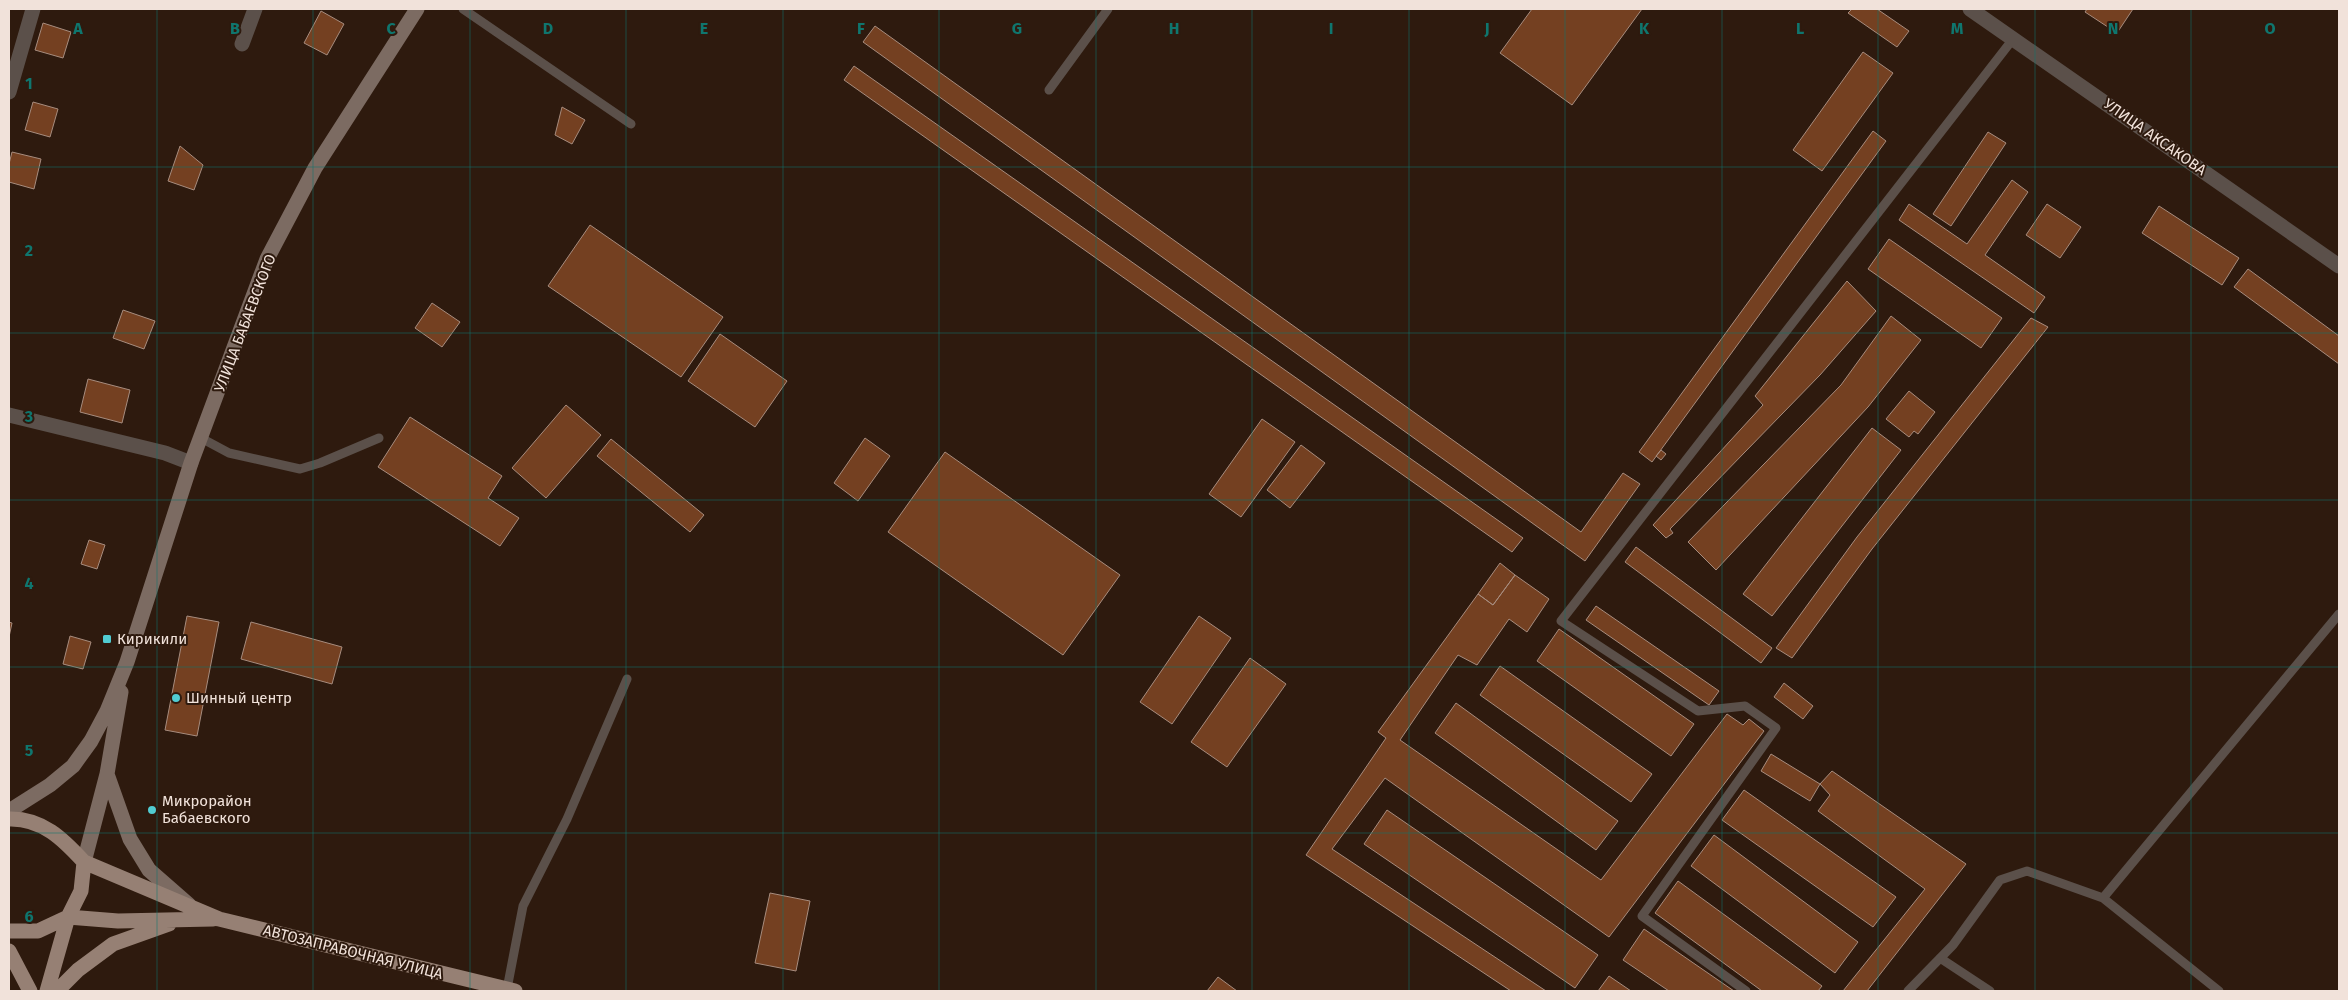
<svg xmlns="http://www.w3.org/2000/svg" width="2348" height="1000" font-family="'Fira Sans',sans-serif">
	<rect width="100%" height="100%" fill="#2e1a0e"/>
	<path fill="#744021" stroke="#a78c7e" d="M1532,9H1642L1572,105L1500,53Z
		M1852,9H1877L1909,31L1897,47L1848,13Z
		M2087,9H2133L2117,33L2085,12Z
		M321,11L344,24L327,55L304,43Z
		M43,23L71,32L63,58L35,50Z
		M875,26L1581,532L1623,473L1640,484L1585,561L863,42Z
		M1863,52L1893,73L1822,171L1793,150Z
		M854,66L1523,538L1512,552L844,80Z
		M33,102L58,109L50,137L25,130Z
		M562,107L585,120L572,144L555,135Z
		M1873,131L1886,141L1652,462L1639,452Z
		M1988,132L2006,143L1951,226L1933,214Z
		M180,146L203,165L194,190L168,181Z
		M12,152L41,159L34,189L9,182V164Z
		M2012,180L2028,192L1985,255L2045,297L2034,313L1899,220L1909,204L1967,244Z
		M2047,204L2081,227L2060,258L2026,235Z
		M2159,206L2239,258L2222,285L2142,233Z
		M590,225L723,317L681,377L548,286Z
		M1889,239L2002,318L1981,348L1868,269Z
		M2248,269L2339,336V364L2234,287Z
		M1847,281L1876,311L1820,375L1670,529L1673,533L1666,538L1653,525L1763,405L1755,396Z
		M432,303L460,322L442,347L415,328Z
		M123,310L155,321L144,349L113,338Z
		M1891,316L1921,340L1868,407L1716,570L1688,542L1841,385Z
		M2031,318L2048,327L1872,549L1792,658L1776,648L1857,537Z
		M720,334L787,381L755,427L688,381Z
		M88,379L130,390L122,423L80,412Z
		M1909,391L1935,412L1918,434L1914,431L1909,437L1886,419Z
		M566,405L601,435L546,498L512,468Z
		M410,417L502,476L488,498L519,518L500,546L378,467Z
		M1262,419L1295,442L1241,517L1209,494Z
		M1872,428L1901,450L1772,616L1743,594Z
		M865,438L890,456L858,501L834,483Z
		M611,439L704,515L690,532L597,456Z
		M1301,445L1325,463L1290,508L1267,490Z
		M1661,450L1666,454L1661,460L1656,456Z
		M945,452L1120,575L1063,655L888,532Z
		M89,540L105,545L97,569L81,564Z
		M1636,547L1772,648L1761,663L1625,562Z
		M1500,563L1515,575L1493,605L1478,594Z
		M1515,575L1549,599L1527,632L1509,619L1477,665L1458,655L1400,740L1601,880L1727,714L1743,725L1749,719L1764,731L1609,937L1385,778L1332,849L1546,991H1511L1306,855L1386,738L1378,732L1478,594L1493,605Z
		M1596,606L1719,691L1709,705L1586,620Z
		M187,616L219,622L197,736L165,730Z
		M1199,616L1231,638L1172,724L1140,702Z
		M9,622L12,623L9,637Z
		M251,622L342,647L332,684L241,659Z
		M1559,629L1694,724L1671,756L1537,661Z
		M70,636L91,642L83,669L63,664Z
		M1250,658L1286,684L1227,767L1191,742Z
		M1500,666L1652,774L1631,802L1480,695Z
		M1784,683L1813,706L1803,719L1774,697Z
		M1456,703L1618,821L1596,850L1435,733Z
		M1771,754L1820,784L1810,801L1761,771Z
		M1832,771L1966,864L1867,991H1843L1925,889L1818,811L1830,795L1820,784Z
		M1744,790L1896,897L1873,927L1722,820Z
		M1387,810L1598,955L1575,988L1364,844Z
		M1714,835L1858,942L1835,973L1691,866Z
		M1678,881L1822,986L1818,991H1762L1655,913Z
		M770,893L810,901L796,971L755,963Z
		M1644,929L1734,991H1669L1623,960Z
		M1609,976L1631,991H1598Z
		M1218,977L1237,991H1207Z"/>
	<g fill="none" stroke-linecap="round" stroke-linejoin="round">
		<path stroke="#5b504a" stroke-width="9" d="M463,9L631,124
			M1049,90L1108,9
			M201,438L229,453L300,469L320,463L379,438
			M2103,898L2339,614
			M1940,958L1990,991
			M507,989L523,906L567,819L627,679
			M1746,991L1642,916L1776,728L1745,706L1698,711L1561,621L2013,39
			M1908,991L1953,945L2000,880L2027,871L2103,898L2219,991"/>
		<path stroke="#5b504a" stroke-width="15" d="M1970,9L2339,266
			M242,44L255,9
			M9,92L33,9
			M9,415L165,453L191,463"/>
		<path stroke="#7c6b62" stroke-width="15" d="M107,774L130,839L149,870L189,905
			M9,811L50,785L73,766L91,741L107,711L127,662L191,463L267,259L315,168L417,9
			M84,862L107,774L121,692"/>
		<path stroke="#968074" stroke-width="15" d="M9,819C42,818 63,839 84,862L81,891L68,917L47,991
			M84,862L219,919L515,991
			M9,931H38L68,917L118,921L213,919
			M9,951L30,991
			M57,991L78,970L113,944L169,924"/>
	</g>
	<path fill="none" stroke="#0f766e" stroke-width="1" stroke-opacity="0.55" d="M157,9V991M313,9V991M470,9V991M626,9V991M783,9V991M939,9V991M1096,9V991M1252,9V991M1409,9V991M1565,9V991M1722,9V991M1878,9V991M2035,9V991M2191,9V991M9,167H2339M9,333H2339M9,500H2339M9,667H2339M9,833H2339"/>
	<g fill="#51ccd2" stroke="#2e1a0e" stroke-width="2">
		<rect x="102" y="634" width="10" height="10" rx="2.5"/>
		<circle cx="176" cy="698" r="5"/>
		<circle cx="152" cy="810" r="5"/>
	</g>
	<g text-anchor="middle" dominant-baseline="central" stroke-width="4" stroke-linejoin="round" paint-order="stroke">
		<g font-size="15" fill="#f1e2da" stroke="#2e1a0e">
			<text transform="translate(2155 137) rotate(35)">УЛИЦА АКСАКОВА</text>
			<text transform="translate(245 323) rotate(-69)">УЛИЦА БАБАЕВСКОГО</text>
			<text transform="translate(353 952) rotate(14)">АВТОЗАПРАВОЧНАЯ УЛИЦА</text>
		</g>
		<g font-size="15" fill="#f1e2da" stroke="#2e1a0e" text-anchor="start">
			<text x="117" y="639">Кирикили</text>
			<text x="186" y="698">Шинный центр</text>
			<text x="162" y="801">Микрорайон<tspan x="162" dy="17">Бабаевского</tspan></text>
		</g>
	</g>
	<g font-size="16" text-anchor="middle" font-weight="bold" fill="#0f766e" stroke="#2e1a0e" stroke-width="4" stroke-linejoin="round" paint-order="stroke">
		<text x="78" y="34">A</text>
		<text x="235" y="34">B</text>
		<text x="391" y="34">C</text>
		<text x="548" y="34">D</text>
		<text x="704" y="34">E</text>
		<text x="861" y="34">F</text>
		<text x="1017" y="34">G</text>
		<text x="1174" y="34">H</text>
		<text x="1331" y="34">I</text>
		<text x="1487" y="34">J</text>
		<text x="1644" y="34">K</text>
		<text x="1800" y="34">L</text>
		<text x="1957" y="34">M</text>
		<text x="2113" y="34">N</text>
		<text x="2270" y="34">O</text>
		<text x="29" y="89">1</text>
		<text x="29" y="256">2</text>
		<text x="29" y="422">3</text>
		<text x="29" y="589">4</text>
		<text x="29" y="756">5</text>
		<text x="29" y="922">6</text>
	</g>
	<rect width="2348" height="1000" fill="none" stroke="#f1e2da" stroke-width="20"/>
</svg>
